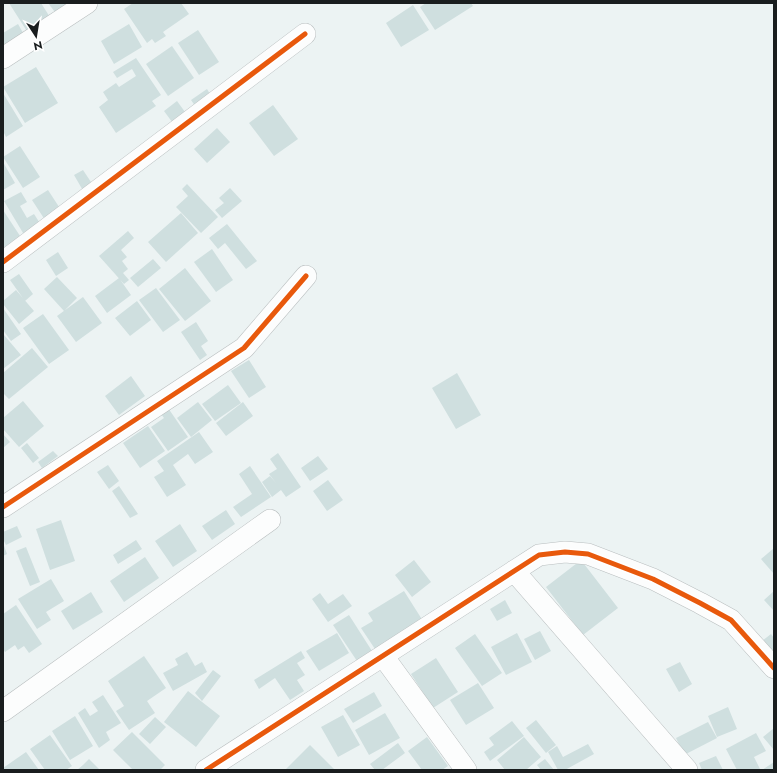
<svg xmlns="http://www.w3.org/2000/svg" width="777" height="773" font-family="Jost,sans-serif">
	<rect width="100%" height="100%" fill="#ecf3f3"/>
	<path fill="#cfdfdf" d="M9,3H41L53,22L30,36Z
		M48,3H76L58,16Z
		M133,3H181L189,14L163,32L166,36L155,43L152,39L147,43L124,9Z
		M426,3H471L473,6L435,30L420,7Z
		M413,5L429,30L401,47L386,23Z
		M18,24L26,38L3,53V33Z
		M129,24L142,47L114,64L101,41Z
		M198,30L219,62L199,75L178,43Z
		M172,46L194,78L168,96L146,64Z
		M136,58L161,95L152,101L156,106L116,133L99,107L108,100L103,92L116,83L119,87L136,76L132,69L117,78L113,72Z
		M36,67L58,103L25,123L3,87Z
		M207,89L213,99L198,110L191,100Z
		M3,93L23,126L6,137L3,131Z
		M177,101L188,116L175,126L164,111Z
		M273,105L298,139L274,156L249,123Z
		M217,128L230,142L207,163L194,149Z
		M20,146L40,177L23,188L3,157Z
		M3,162L15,183L3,190Z
		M83,170L95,188L85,194L74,175Z
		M187,184L218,217L201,233L176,207L188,196L182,189Z
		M230,188L242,201L222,218L215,210L224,203L219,198Z
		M48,190L63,213L47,223L32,200Z
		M21,192L27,202L20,206L27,218L34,214L43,228L26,238L4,201Z
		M3,210L24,242L7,253L3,248Z
		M181,213L198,233L166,262L148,242Z
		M227,224L257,261L246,269L225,243L218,249L209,238Z
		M128,231L134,238L121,250L127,257L122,261L128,269L123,273L129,280L124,284L99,256Z
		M212,249L233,280L216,292L194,262Z
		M58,252L68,268L56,276L46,260Z
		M153,259L161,268L138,287L130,278Z
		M185,268L211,301L185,321L159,289Z
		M19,274L33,294L25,301L10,280Z
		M57,277L77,298L64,311L44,289Z
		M119,278L131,295L107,313L95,296Z
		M156,288L180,320L163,332L139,300Z
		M16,290L34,311L19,324L3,304V301Z
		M83,297L102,323L76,342L57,316Z
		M137,301L151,320L130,336L115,318Z
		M3,308L21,334L11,341L3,330Z
		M43,314L69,350L49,364L23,328Z
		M196,322L208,341L201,346L207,355L200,360L181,332Z
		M4,335L21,355L3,369V336Z
		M32,348L48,367L9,399L3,393V373Z
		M249,360L266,387L249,398L231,371Z
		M457,373L481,415L456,429L432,388Z
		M131,376L145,396L119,415L105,396Z
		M228,385L241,403L215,421L202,404Z
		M23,401L44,426L19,447L3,429V418Z
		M198,402L212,420L191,437L177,418Z
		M243,402L253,416L226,436L216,423Z
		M166,405L188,437L168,451L151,427L164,418L158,410Z
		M148,426L165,451L140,468L123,443Z
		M199,432L213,452L195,464L188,454L173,465L186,485L167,497L154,477L164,471L157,461Z
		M3,434L10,442L3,448Z
		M27,443L39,458L33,463L21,448Z
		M53,451L58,456L42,468L38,462Z
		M278,453L301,487L286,497L281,490L272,497L262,482L270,476L276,483L269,474L277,469L270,459Z
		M318,456L328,469L310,481L301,468Z
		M108,465L119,481L109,489L97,472Z
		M250,466L271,497L241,517L233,507L252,494L239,474Z
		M328,480L343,500L327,511L313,491Z
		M119,486L138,514L130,518L112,491Z
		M226,510L235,524L212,540L202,526Z
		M61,520L75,561L50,570L36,529Z
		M180,524L197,551L173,567L155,541Z
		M17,526L22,537L6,545L3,539V532Z
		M136,540L142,549L118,564L113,555Z
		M3,543L7,554L3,556Z
		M26,547L40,582L30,586L16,551Z
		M774,548V574L761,559Z
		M145,557L159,578L124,602L110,581Z
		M414,560L431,582L412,597L395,575Z
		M581,560L618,608L583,635L546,587Z
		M51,579L64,601L46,612L51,620L37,629L18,599Z
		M404,591L423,621L375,649L361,628L373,621L368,613Z
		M774,591V611L764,600Z
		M91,592L103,612L73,630L61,611Z
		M320,593L328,604L343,594L352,606L328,622L312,599Z
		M505,600L512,613L497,621L490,609Z
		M16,605L42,644L29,653L24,646L18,650L15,645L5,652L3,649V614Z
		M349,615L372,651L357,661L333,625Z
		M540,631L551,651L535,660L524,639Z
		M337,633L349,653L319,671L306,651Z
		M517,633L532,662L506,675L491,647Z
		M475,634L502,673L482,686L455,648Z
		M771,634L774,638V655L762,641Z
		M301,651L305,658L297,663L305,675L297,680L304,691L290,700L275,678L259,689L254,680Z
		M187,652L195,666L202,662L207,672L173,691L163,673L178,665L175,659Z
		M144,656L166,688L147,701L155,713L129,730L116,711L124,706L108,681Z
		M436,658L458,692L433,708L411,674Z
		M680,662L692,684L679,692L666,669Z
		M213,670L221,676L202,701L195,693Z
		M478,683L494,708L466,725L450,700Z
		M188,691L220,716L196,747L164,722Z
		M374,692L382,706L353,723L344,709Z
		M103,695L121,723L106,732L110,740L99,748L78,713L85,708L90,716L98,711L92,702Z
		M728,707L737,729L717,737L708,716Z
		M385,713L400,738L369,755L355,730Z
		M343,715L360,745L338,757L321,727Z
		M75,716L93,746L70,760L52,731Z
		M155,717L166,727L150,744L139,734Z
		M536,720L556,745L546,753L526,728Z
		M512,721L524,736L490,761L484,752L494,745L489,738Z
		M708,722L717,738L684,755L676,738Z
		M774,728V750L763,737Z
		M132,732L165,765L160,770H133L113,750Z
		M756,733L766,751L754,757L760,769L758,770H737L726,749Z
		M50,735L72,766L66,770H45L30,749Z
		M427,737L448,766L442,770H422L408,751Z
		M524,737L541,757L526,770H505L497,760Z
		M398,743L405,753L382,770H375L370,764Z
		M588,744L594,754L565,770H558L548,752L557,746L563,757Z
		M310,745L335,770H287L286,769Z
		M26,752L39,770H3V768Z
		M716,756L723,770H702L699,763Z
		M89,759L100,770H77L83,765Z
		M545,759L554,770H541L537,765Z
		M774,762V770H762Z"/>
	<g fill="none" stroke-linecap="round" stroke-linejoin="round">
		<defs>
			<path id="minor" d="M3,58L87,3
				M3,262L305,34
				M3,507L244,348L306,276
				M514,571L687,770
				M383,656L466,770
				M3,711L270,520
				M206,770L539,555L565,552L588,554L653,579L700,603L731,620L774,668"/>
		</defs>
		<use href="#minor" stroke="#b9bebf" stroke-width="22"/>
		<use href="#minor" stroke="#fcfdfd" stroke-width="21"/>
		<defs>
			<path id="cycleway" d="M3,262L305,34
				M3,507L244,348L306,276
				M206,770L539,555L565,552L588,554L653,579L700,603L731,620L774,668"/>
		</defs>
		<use href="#cycleway" stroke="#fff" stroke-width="8"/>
		<use href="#cycleway" stroke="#e8590c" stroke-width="5"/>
	</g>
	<rect width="777" height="773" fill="none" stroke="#191d1e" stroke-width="8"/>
	<g transform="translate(36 36) rotate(168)" stroke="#ffffff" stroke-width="3" paint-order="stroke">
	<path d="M0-3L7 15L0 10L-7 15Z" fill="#191d1e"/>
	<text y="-6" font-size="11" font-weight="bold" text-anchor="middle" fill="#191d1e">N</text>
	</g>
</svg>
